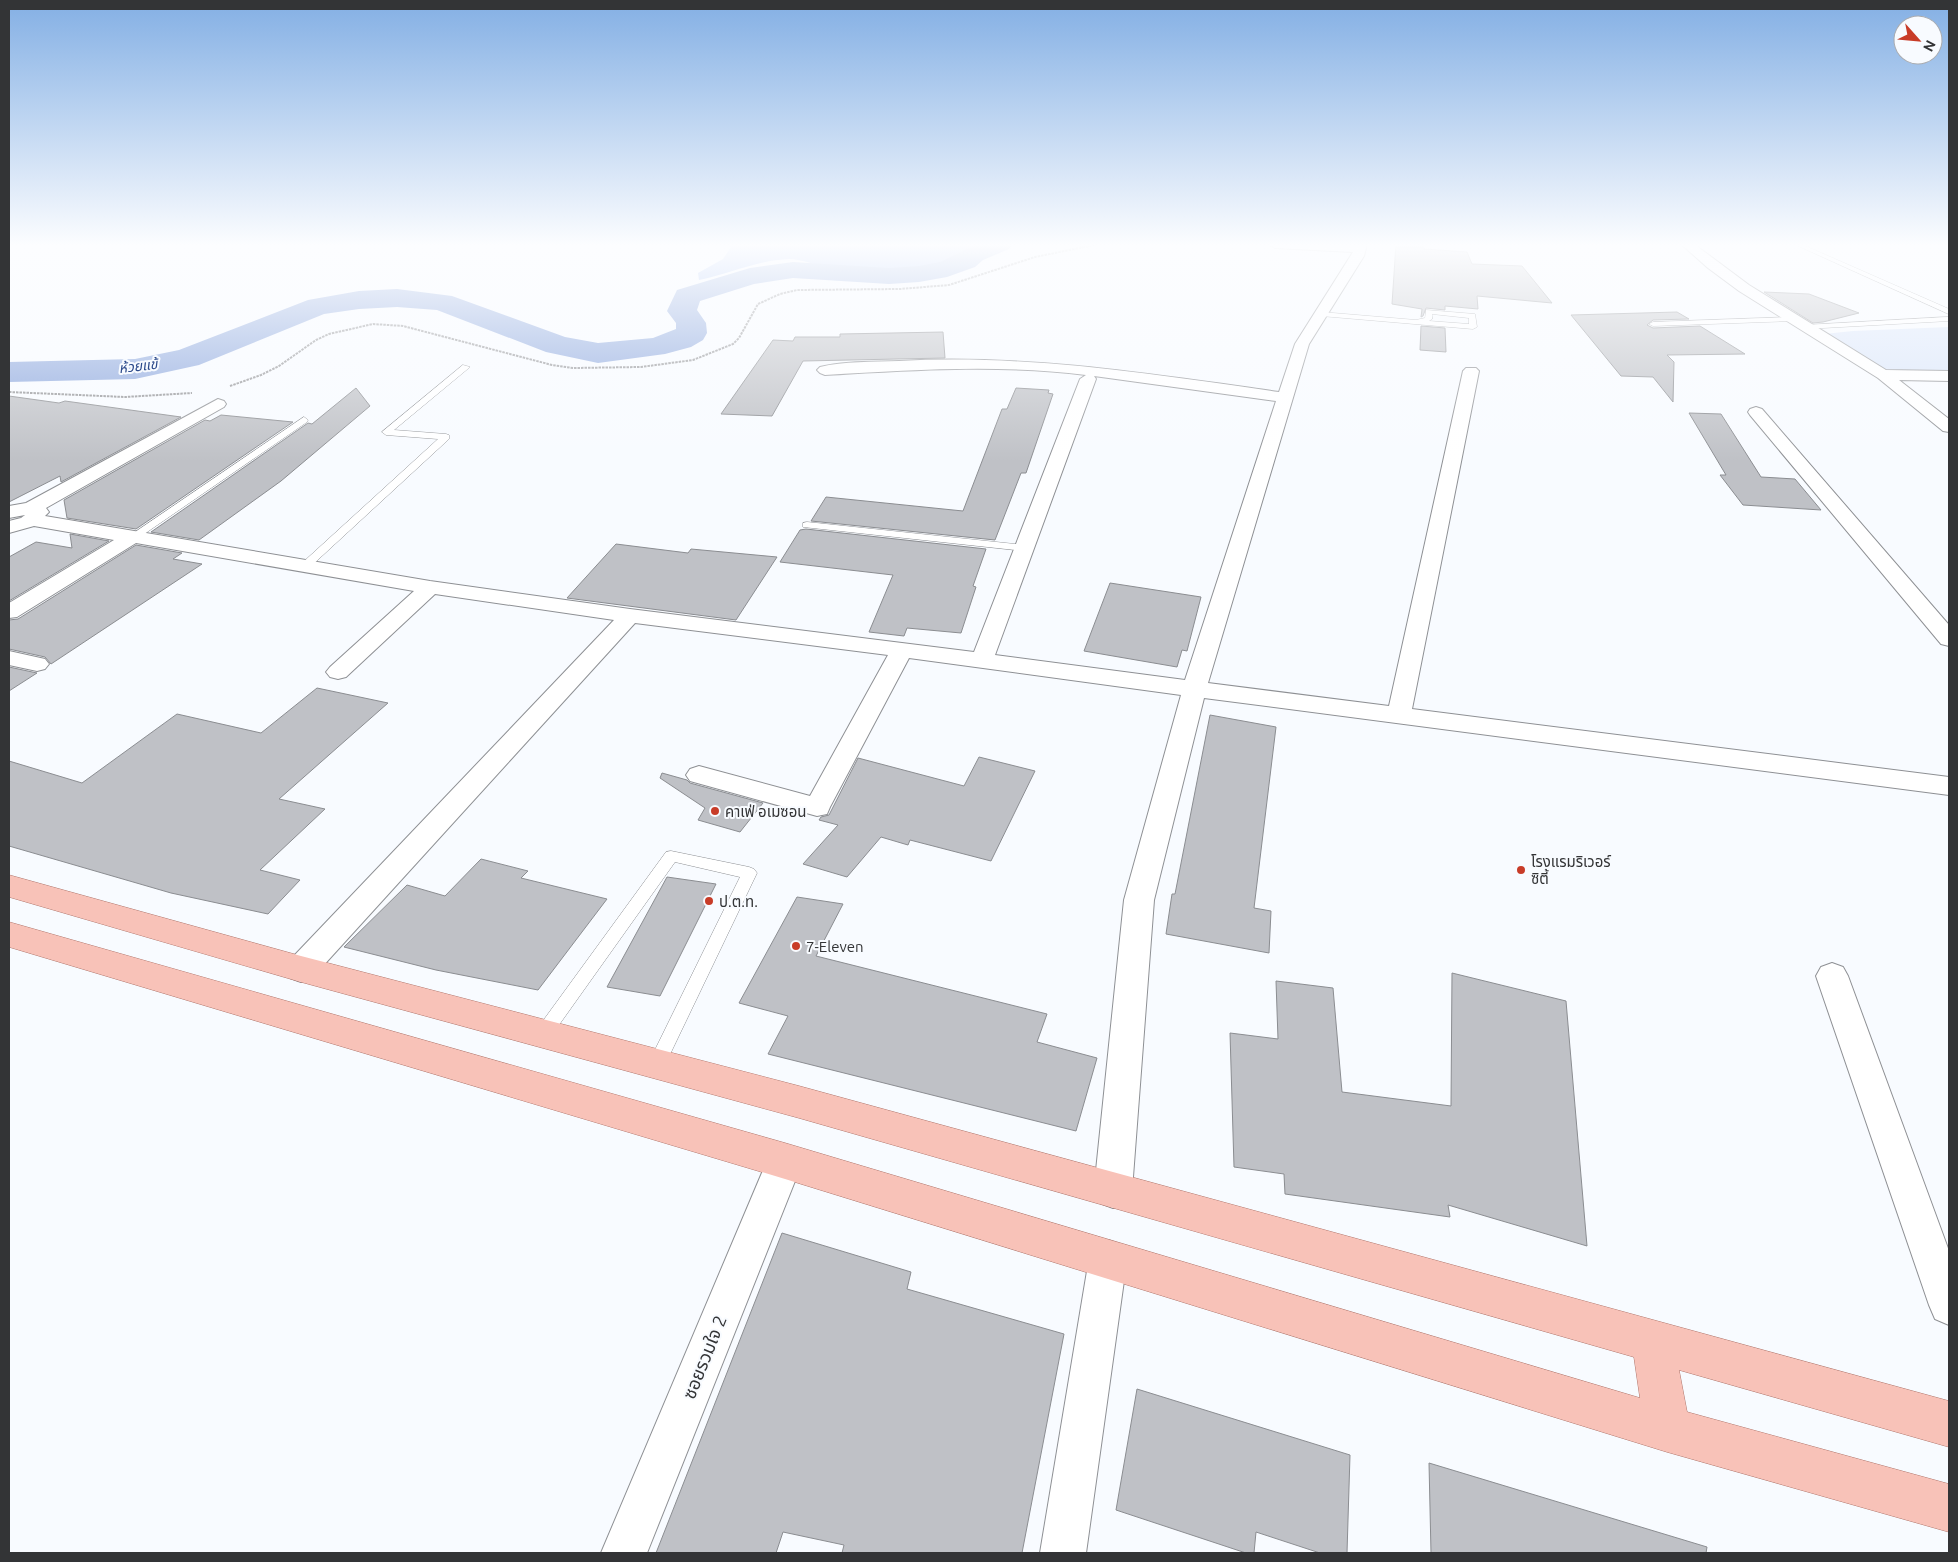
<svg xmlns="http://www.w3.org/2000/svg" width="1958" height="1562" font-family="Ubuntu,'Noto Sans Thai',sans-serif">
	<rect width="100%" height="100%" fill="#f8fbff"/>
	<path fill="#d9e5fa" d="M1949,327V373L1885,370L1824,334L1853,331Z"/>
	<path fill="#a0bcf3" d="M729,244H981C968,251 958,261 945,265C912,277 864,272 830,268C817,266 802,259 789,259C758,260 729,274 699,280L698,273L723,259L731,247Z"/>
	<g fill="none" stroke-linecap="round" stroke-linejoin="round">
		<path fill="#8ca7dd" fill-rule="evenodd" d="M977,244H1013L1009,249L983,260L975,267L947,277L919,282L889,284L793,278L754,284L700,301L697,310L706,323L707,333L703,340L691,347L665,354L598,363L546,352L437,310L397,307L359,309L324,314L199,365L135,379L9,382V362L135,359L179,350L308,300L359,291L397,289L452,296L565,337L598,343L653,338L676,329V323L667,311L677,290L750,268L793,262L889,268L919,266L940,262Z"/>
	</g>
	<path fill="#bfc1c6" stroke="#8b8d91" d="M1396,244H1423L1424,249L1467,252L1472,264L1522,266L1552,303L1477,296L1478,309L1445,306V310L1426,308L1423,316L1421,317L1422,309L1392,304Z
		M1764,292L1809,294L1859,313L1823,322L1813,323Z
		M1677,312L1689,319L1653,320L1647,325L1653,328L1700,326L1745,354L1667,355L1674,362L1673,402L1653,377L1621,376L1571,315Z
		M1421,326L1445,328L1446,352L1420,350Z
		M943,332L945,358L803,361L772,416L721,414L773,340L793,341L795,337H840V334Z
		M356,388L370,406L281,481L199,540L151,532L308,423L312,424Z
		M1016,388L1049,390L1048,393L1053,394L1026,473H1021L995,540L811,521L826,497L963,511L1002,409H1007Z
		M9,396L59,403L65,401L181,417L61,482L60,476L9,502Z
		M1689,413L1721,414L1761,477L1795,479L1821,510L1743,505L1720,475H1726Z
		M221,415L293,422L136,529L67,518L64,500L205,420L210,421Z
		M806,529L986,549L973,586L976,587L961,633L907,628L904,636L869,632L893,575L780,562L800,530Z
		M70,534L109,541L9,601V557L36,542L72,548Z
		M616,544L688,553L691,549L777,557L736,620L567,598Z
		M136,545L182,553L173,559L202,564L51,664L45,657L9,649V620L18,619Z
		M1110,583L1201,597L1187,651L1182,650L1177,667L1084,651Z
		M9,667L37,673L9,691Z
		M317,688L388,703L279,799L325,809L260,870L300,880L268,914L171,893L9,846V761L82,783L177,714L261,733Z
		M1210,715L1276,727L1254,908L1271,911L1269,953L1166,934L1172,894H1175Z
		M979,757L1035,771L991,861L910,840L908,845L881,837L847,877L803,864L838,825L819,820L821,817L829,815L858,758L964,786Z
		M662,773L687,780L690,783L763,803L740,832L698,820L705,808L660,778Z
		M481,859L528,871L521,878L607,899L538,990L436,970L344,947L407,885L445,896Z
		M667,877L716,884L660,996L607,987Z
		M797,897L843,904L816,956L1047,1014L1037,1042L1097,1058L1076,1131L768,1054L788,1016L739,1003Z
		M1452,973L1566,1001L1587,1246L1448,1205L1450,1217L1285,1194L1284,1174L1234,1167L1230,1033L1278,1039L1276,981L1333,988L1342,1092L1451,1106Z
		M782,1233L911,1272L907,1289L1064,1334L1022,1553H842L844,1545L783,1532L776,1553H656Z
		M1137,1389L1350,1455L1347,1553H1320L1256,1532L1254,1553H1246L1116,1510Z
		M1429,1463L1707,1547L1706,1553H1431Z"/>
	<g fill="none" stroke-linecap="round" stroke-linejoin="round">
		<defs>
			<path id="service" d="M1794,244H1801L1949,309V314Z
				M1426,310L1475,314L1477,327L1473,329L1321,316L1317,314L1321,312L1416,320L1425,318ZM1432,314L1469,318V324L1429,321L1432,319Z
				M1791,317L1795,319L1794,321L1653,326L1649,324L1653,322Z
				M1949,317V321L1805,329L1801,327L1805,325Z
				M463,365L470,367L394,430L446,434L449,435V439L309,568H301L300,566L301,564L438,439L386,435L382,432Z
				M304,417L308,420L307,422L137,539H129L128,537Z
				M807,522L1024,545L1029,548L1024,551L803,527V523Z
				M671,851L749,867L754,869L757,873L663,1069L657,1072L651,1069L648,1064L740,877L675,862L549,1039L543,1041L537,1039L534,1034L537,1029L666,852Z"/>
			<path id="minor" d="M1269,244H1367L1364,256L1309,344L1208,683L1389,706L1463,371L1466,368H1476L1479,371L1412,709L1949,777V795L1204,698L1154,900L1132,1190L1126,1203L1113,1208L1100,1203L1094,1190L1124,900L1181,695L909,658L830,807L827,814L817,816L690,781L686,775L690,769L699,766L810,796L888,655L635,623L312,978L301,982L290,978L285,969L290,960L614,620L435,594L346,677L338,679L330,677L326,672L330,667L414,591L136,543L17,617L9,618V603L114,540L34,526L9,533V521L21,518L25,515L9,518V506L26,503L218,399L224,401L226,404L224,407L46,508L49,512L45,516L430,581L630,609L974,652L1080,379L1086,375C996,364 915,370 825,375L820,373L817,370L820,367C843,361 874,362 899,361C1027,354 1152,374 1279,392L1295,344L1353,252L1275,248ZM1094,376L1276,401L1185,680L995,655L1096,379Z
				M1681,244H1694L1749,285L1886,370L1949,371V381L1899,380L1949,419V432L1943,431L1878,378L1739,291L1708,268Z
				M1756,407L1762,409L1949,625V646L1941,644L1750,415L1748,412L1750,409Z
				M9,651L45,659L49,664L45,669L37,671L9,665Z
				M1832,963L1843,967L1848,976L1949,1251V1325L1935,1319L1929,1305L1816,976L1821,967Z
				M785,1144L798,1149L803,1161L647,1553H601L772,1149Z
				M1108,1240L1122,1245L1127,1259L1086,1553H1040L1089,1259L1094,1245Z"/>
			<path id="primary" d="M9,875L301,956L799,1086L1949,1401V1447L1679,1370L1687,1412L1949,1484V1532L1667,1452L785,1179L9,947V922L785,1143L1640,1398L1634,1357L799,1118L301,982L9,897Z"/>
		</defs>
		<use href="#service" stroke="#8e9094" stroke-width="1"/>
		<use href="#minor" stroke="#8e9094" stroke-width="2"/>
		<use href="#primary" stroke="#b0766c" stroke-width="1"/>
		<path stroke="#929396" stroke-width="2" stroke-dasharray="2.5 1" stroke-linecap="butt" d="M230,386L261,375L279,366L316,340L329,334L373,324L403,326L552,365L573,368L641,367L693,360L733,344L739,338L758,304L780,294L797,290L900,289L949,285L1035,257L1099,244
			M9,392L125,397L192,393"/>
		<use href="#service" fill="#fff" fill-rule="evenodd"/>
		<use href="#minor" fill="#fff" fill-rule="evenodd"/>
		<use href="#primary" fill="#f8c2b8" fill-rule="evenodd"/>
	</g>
	<linearGradient id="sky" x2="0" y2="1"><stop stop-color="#83afe4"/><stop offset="0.53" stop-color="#fcfdff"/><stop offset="1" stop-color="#fcfdff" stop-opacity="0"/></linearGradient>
	<rect width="1958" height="462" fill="url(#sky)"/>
	<g fill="#c83c28" stroke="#f8fbff" stroke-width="2">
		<circle cx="715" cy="811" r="5"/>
		<circle cx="1521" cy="870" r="5"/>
		<circle cx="709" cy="901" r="5"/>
		<circle cx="796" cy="946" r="5"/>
	</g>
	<g text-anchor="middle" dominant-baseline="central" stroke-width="4" stroke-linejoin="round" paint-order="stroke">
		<g font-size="14" font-style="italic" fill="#2b498a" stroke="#f8fbff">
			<text transform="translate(138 366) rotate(-7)">ห้วยแข้</text>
		</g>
		<g font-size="15" fill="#333436" stroke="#f8fbff" text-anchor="start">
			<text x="725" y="811">คาเฟ่ อเมซอน</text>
			<text x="1531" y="861">โรงแรมริเวอร์<tspan x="1531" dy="17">ซิตี้</tspan></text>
			<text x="719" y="901">ป.ต.ท.</text>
			<text x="806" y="946">7-Eleven</text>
		</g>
		<g font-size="18" fill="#333436" stroke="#f8fbff">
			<text transform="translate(704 1357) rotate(-68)">ซอยรวมใจ 2</text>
		</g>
	</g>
	<rect width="1958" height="1562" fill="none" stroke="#333436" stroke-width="20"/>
	<g transform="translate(1918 40) rotate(117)"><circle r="24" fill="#f8fbff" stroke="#a9abaf"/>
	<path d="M0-4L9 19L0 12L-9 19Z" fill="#c83c28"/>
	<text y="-8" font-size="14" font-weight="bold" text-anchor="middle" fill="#333436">N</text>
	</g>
</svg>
